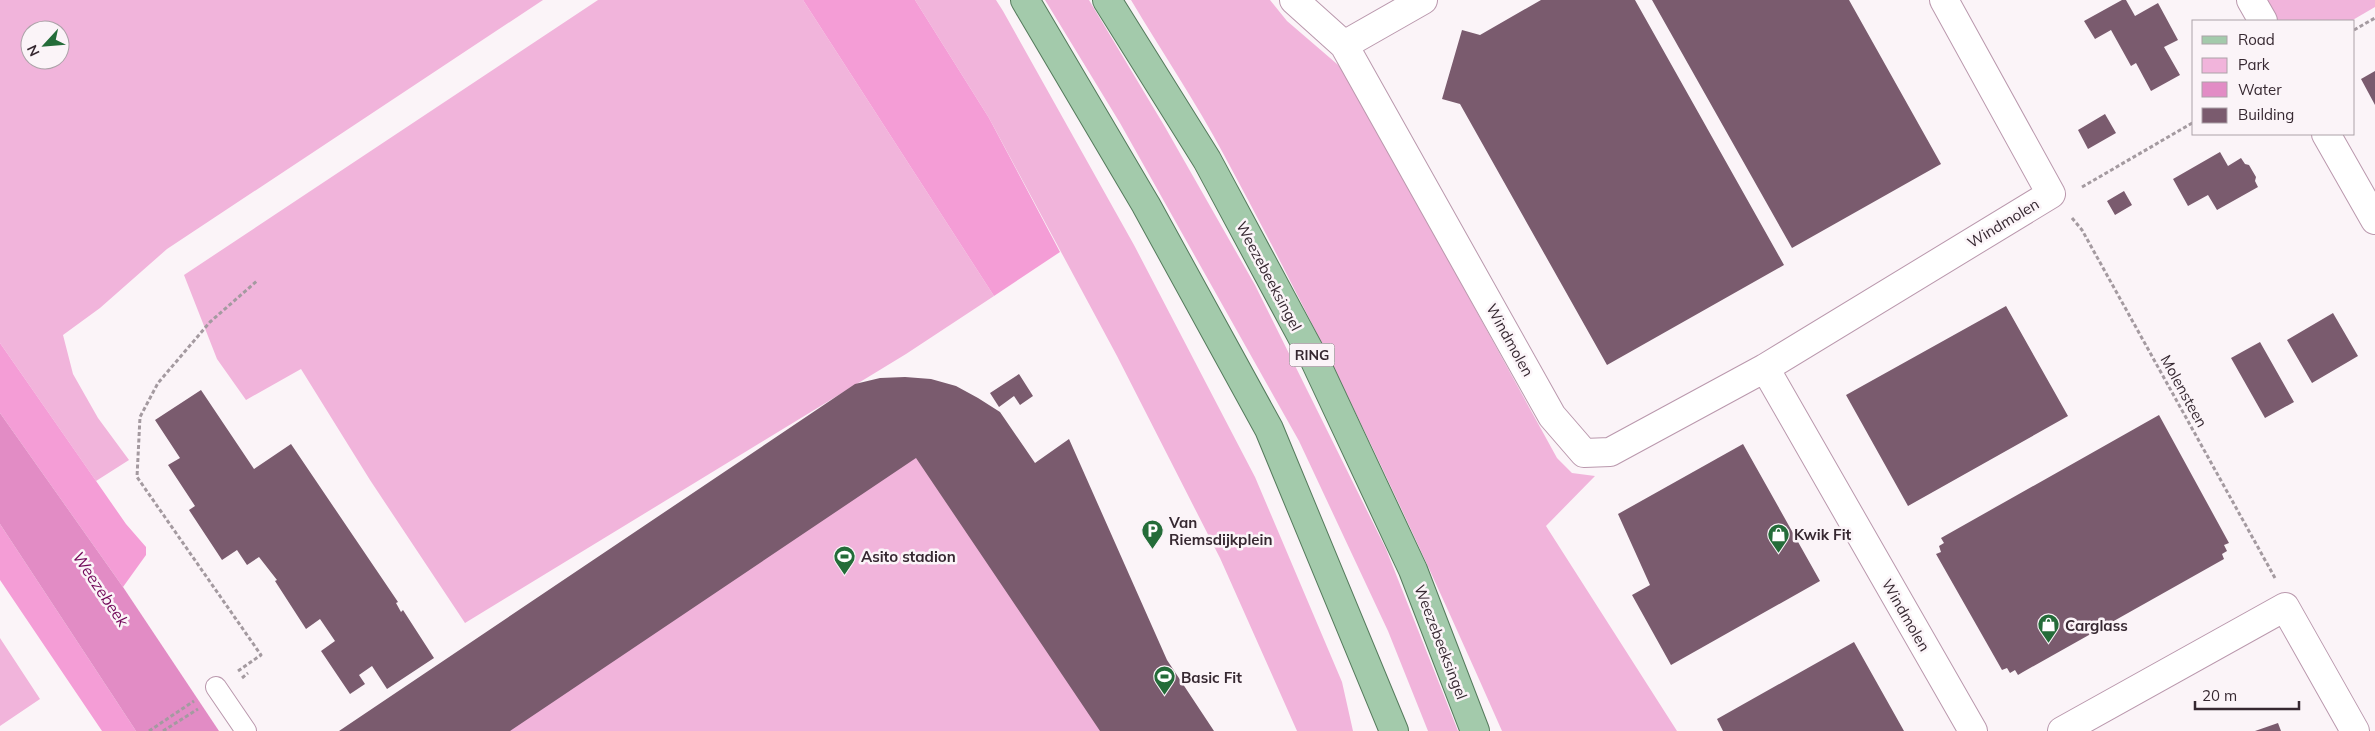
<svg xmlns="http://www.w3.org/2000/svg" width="2375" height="731" font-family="Mulish,sans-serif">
	<rect width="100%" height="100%" fill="#fbf4f8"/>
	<path fill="#f1b4db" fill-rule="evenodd" d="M0,0H543L167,249L100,308L63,335L73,374L98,418L129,460L96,481L0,343ZM30,30H60V60H30Z
		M598,0H803L994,296L906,354L465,623L370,480L301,369L246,400L217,359L184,275Z
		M915,0H996L1003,11L1134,245L1255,477L1342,682L1353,731H1297L1220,558L1117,356L989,118Z
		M1045,0H1089L1165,127L1255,285L1386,549L1458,731H1428L1388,631L1299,441L1120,123Z
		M1131,0H1270L1287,21L1344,70L1557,458L1572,473L1595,476L1546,526L1677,731H1502C1416,536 1326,343 1224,155C1196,102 1162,52 1131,0Z
		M2263,0H2375V7L2351,21H2275Z
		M864,401L1191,731H373Z
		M0,638L40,699L0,726Z"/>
	<path fill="#f49dd6" d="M803,0H915L989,118L1060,252L994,296Z
		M0,343L126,524L146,547V555L123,587L0,413Z
		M0,524L136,731H102L0,580Z"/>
	<path fill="#e28cc5" d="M0,413L123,587L219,731H136L0,524Z"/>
	<path fill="#7a5b6e" d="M1541,0H1635L1784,265L1607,365L1460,104L1442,99L1462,30L1480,35Z
		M1652,0H1849L1941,164L1792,248Z
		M2122,0H2126L2135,16L2158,3L2178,40L2164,47L2180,75L2151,91L2136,63L2131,66L2111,30L2095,39L2084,21Z
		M2375,71V105L2361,79Z
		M2105,114L2116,133L2088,149L2078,130Z
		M2220,152L2228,166L2241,158L2245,164L2249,165L2256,177L2255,181L2258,187L2217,210L2208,195L2188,206L2173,179Z
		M2124,191L2132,205L2115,215L2107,201Z
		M2006,306L2068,416L1908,506L1846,395Z
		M2333,313L2358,356L2312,383L2287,340Z
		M2260,342L2294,402L2265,418L2231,358Z
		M1019,374L1033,396L1020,405L1014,396L999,407L990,393Z
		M905,377L931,379L956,386L978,398L1000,412L1035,463L1069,439L1167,660L1214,731H1100L916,458L510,731H339L855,384L880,378Z
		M201,390L254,469L291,444L398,602L396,603L401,612L403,610L434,658L387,689L372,666L359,675L365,684L350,694L321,651L335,641L320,619L306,629L275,581L277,580L259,557L247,565L237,550L222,560L189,510L195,506L168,465L180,458L155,420Z
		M2159,415L2229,543L2224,545L2227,551L2222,554L2224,559L2023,672L2018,675L2015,670L2010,673L2007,668L2002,670L1936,554L1941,552L1939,546L1944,543L1941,538Z
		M1743,444L1820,581L1671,665L1632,595L1650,585L1618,514Z
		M1854,642L1904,731H1723L1717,719Z
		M2278,723L2281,731H2255Z"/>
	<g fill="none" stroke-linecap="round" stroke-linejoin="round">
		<defs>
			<path id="service" d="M216,687L246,731"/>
			<path id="minor" d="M1294,0L1344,45L1552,416L1584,453L1610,452L1765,368L2051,194L1944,0
				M2251,0L2263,21
				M1344,45L1423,0
				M2326,134L2375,220
				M1765,368L1973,731
				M2062,731L2285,607L2355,731"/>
			<path id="primary" d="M1025,0L1146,205L1269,429L1394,731
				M1107,0L1207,160L1315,361L1413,570L1475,731"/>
		</defs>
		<use href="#service" stroke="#ba98ad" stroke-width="22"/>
		<use href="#minor" stroke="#ba98ad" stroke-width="30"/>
		<use href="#primary" stroke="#557a5c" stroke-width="30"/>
		<path stroke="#a49aa0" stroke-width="3" stroke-dasharray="4 2.5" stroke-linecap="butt" d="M2354,30L2375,18
			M2082,187L2194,122
			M2072,218L2082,230L2275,578
			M238,671L261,655L137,477L140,417L158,383L210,322L258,280
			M242,678L248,673
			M149,731L194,701
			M163,731L198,709"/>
		<use href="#service" stroke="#fff" stroke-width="20"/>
		<use href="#minor" stroke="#fff" stroke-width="28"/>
		<use href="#primary" stroke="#a3caab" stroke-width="28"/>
	</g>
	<defs>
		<symbol id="parking-pin" viewBox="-11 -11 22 30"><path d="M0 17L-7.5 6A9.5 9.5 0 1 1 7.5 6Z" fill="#246c39" stroke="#fbf4f8"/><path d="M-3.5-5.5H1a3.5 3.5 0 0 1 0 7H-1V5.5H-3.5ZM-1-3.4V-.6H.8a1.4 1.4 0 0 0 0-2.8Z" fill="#fff"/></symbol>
		<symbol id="shop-pin" viewBox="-11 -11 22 30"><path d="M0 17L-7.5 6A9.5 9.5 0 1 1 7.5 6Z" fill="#246c39" stroke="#fbf4f8"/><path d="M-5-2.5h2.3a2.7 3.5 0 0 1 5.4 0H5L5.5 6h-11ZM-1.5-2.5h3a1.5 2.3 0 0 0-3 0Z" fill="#fff"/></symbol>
		<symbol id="stadium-pin" viewBox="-11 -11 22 30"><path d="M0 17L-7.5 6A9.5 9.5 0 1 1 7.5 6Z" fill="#246c39" stroke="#fbf4f8"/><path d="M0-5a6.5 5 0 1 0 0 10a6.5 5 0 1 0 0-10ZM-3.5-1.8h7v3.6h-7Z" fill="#fff"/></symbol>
	</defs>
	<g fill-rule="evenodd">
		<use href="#parking-pin" x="1140" y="518" width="25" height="34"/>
		<use href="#shop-pin" x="1766" y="522" width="25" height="34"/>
		<use href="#stadium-pin" x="832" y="544" width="25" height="34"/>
		<use href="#shop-pin" x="2036" y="612" width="25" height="34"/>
		<use href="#stadium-pin" x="1152" y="664" width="25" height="34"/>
	</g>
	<g text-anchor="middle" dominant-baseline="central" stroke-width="5" stroke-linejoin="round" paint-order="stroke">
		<rect fill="#fbf4f8" stroke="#71656d" stroke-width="1" x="1289.5" y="343.5" width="45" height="23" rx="4"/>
		<g font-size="14" font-weight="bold" fill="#362831">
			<text x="1312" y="355">RING</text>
		</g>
		<g font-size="15" fill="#362831" stroke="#fbf4f8">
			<text transform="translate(2003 223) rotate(-31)">Windmolen</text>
			<text transform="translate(1269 276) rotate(62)">Weezebeeksingel</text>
			<text transform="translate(1510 340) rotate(61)">Windmolen</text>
			<text transform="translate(2184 391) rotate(61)">Molensteen</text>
			<text transform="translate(1906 615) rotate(60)">Windmolen</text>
			<text transform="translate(1441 642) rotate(69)">Weezebeeksingel</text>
		</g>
		<g font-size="15" font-weight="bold" fill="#362831" stroke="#fbf4f8" text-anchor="start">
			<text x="1169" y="522">Van<tspan x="1169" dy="17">Riemsdijkplein</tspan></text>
			<text x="1794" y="534">Kwik Fit</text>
			<text x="861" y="556">Asito stadion</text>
			<text x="2065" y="625">Carglass</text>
			<text x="1181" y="677">Basic Fit</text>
		</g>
		<g font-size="16" font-style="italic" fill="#710658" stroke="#fbf4f8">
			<text transform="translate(101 589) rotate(56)">Weezebeek</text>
		</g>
	</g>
	<rect x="2192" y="20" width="162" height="115" fill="#fbf4f8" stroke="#aca2a8"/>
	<rect x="2202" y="36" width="25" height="8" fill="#a3caab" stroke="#aca2a8"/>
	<text x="2238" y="45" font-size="15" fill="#362831">Road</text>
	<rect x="2202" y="58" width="25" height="15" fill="#f1b4db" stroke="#aca2a8"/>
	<text x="2238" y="70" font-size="15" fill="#362831">Park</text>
	<rect x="2202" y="82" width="25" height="15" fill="#e28cc5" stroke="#aca2a8"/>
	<text x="2238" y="95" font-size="15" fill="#362831">Water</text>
	<rect x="2202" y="108" width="25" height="15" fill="#7a5b6e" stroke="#aca2a8"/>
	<text x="2238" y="120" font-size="15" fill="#362831">Building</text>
	<g transform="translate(45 45) rotate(244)"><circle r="24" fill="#fbf4f8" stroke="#aca2a8"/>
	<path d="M0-4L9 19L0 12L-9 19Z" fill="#246c39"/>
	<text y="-8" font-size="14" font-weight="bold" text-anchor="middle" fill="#362831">N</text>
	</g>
	<path d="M2195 701v8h104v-8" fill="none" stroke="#362831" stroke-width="2.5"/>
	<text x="2202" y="701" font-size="15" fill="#362831" stroke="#fbf4f8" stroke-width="4" paint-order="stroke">20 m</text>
</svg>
